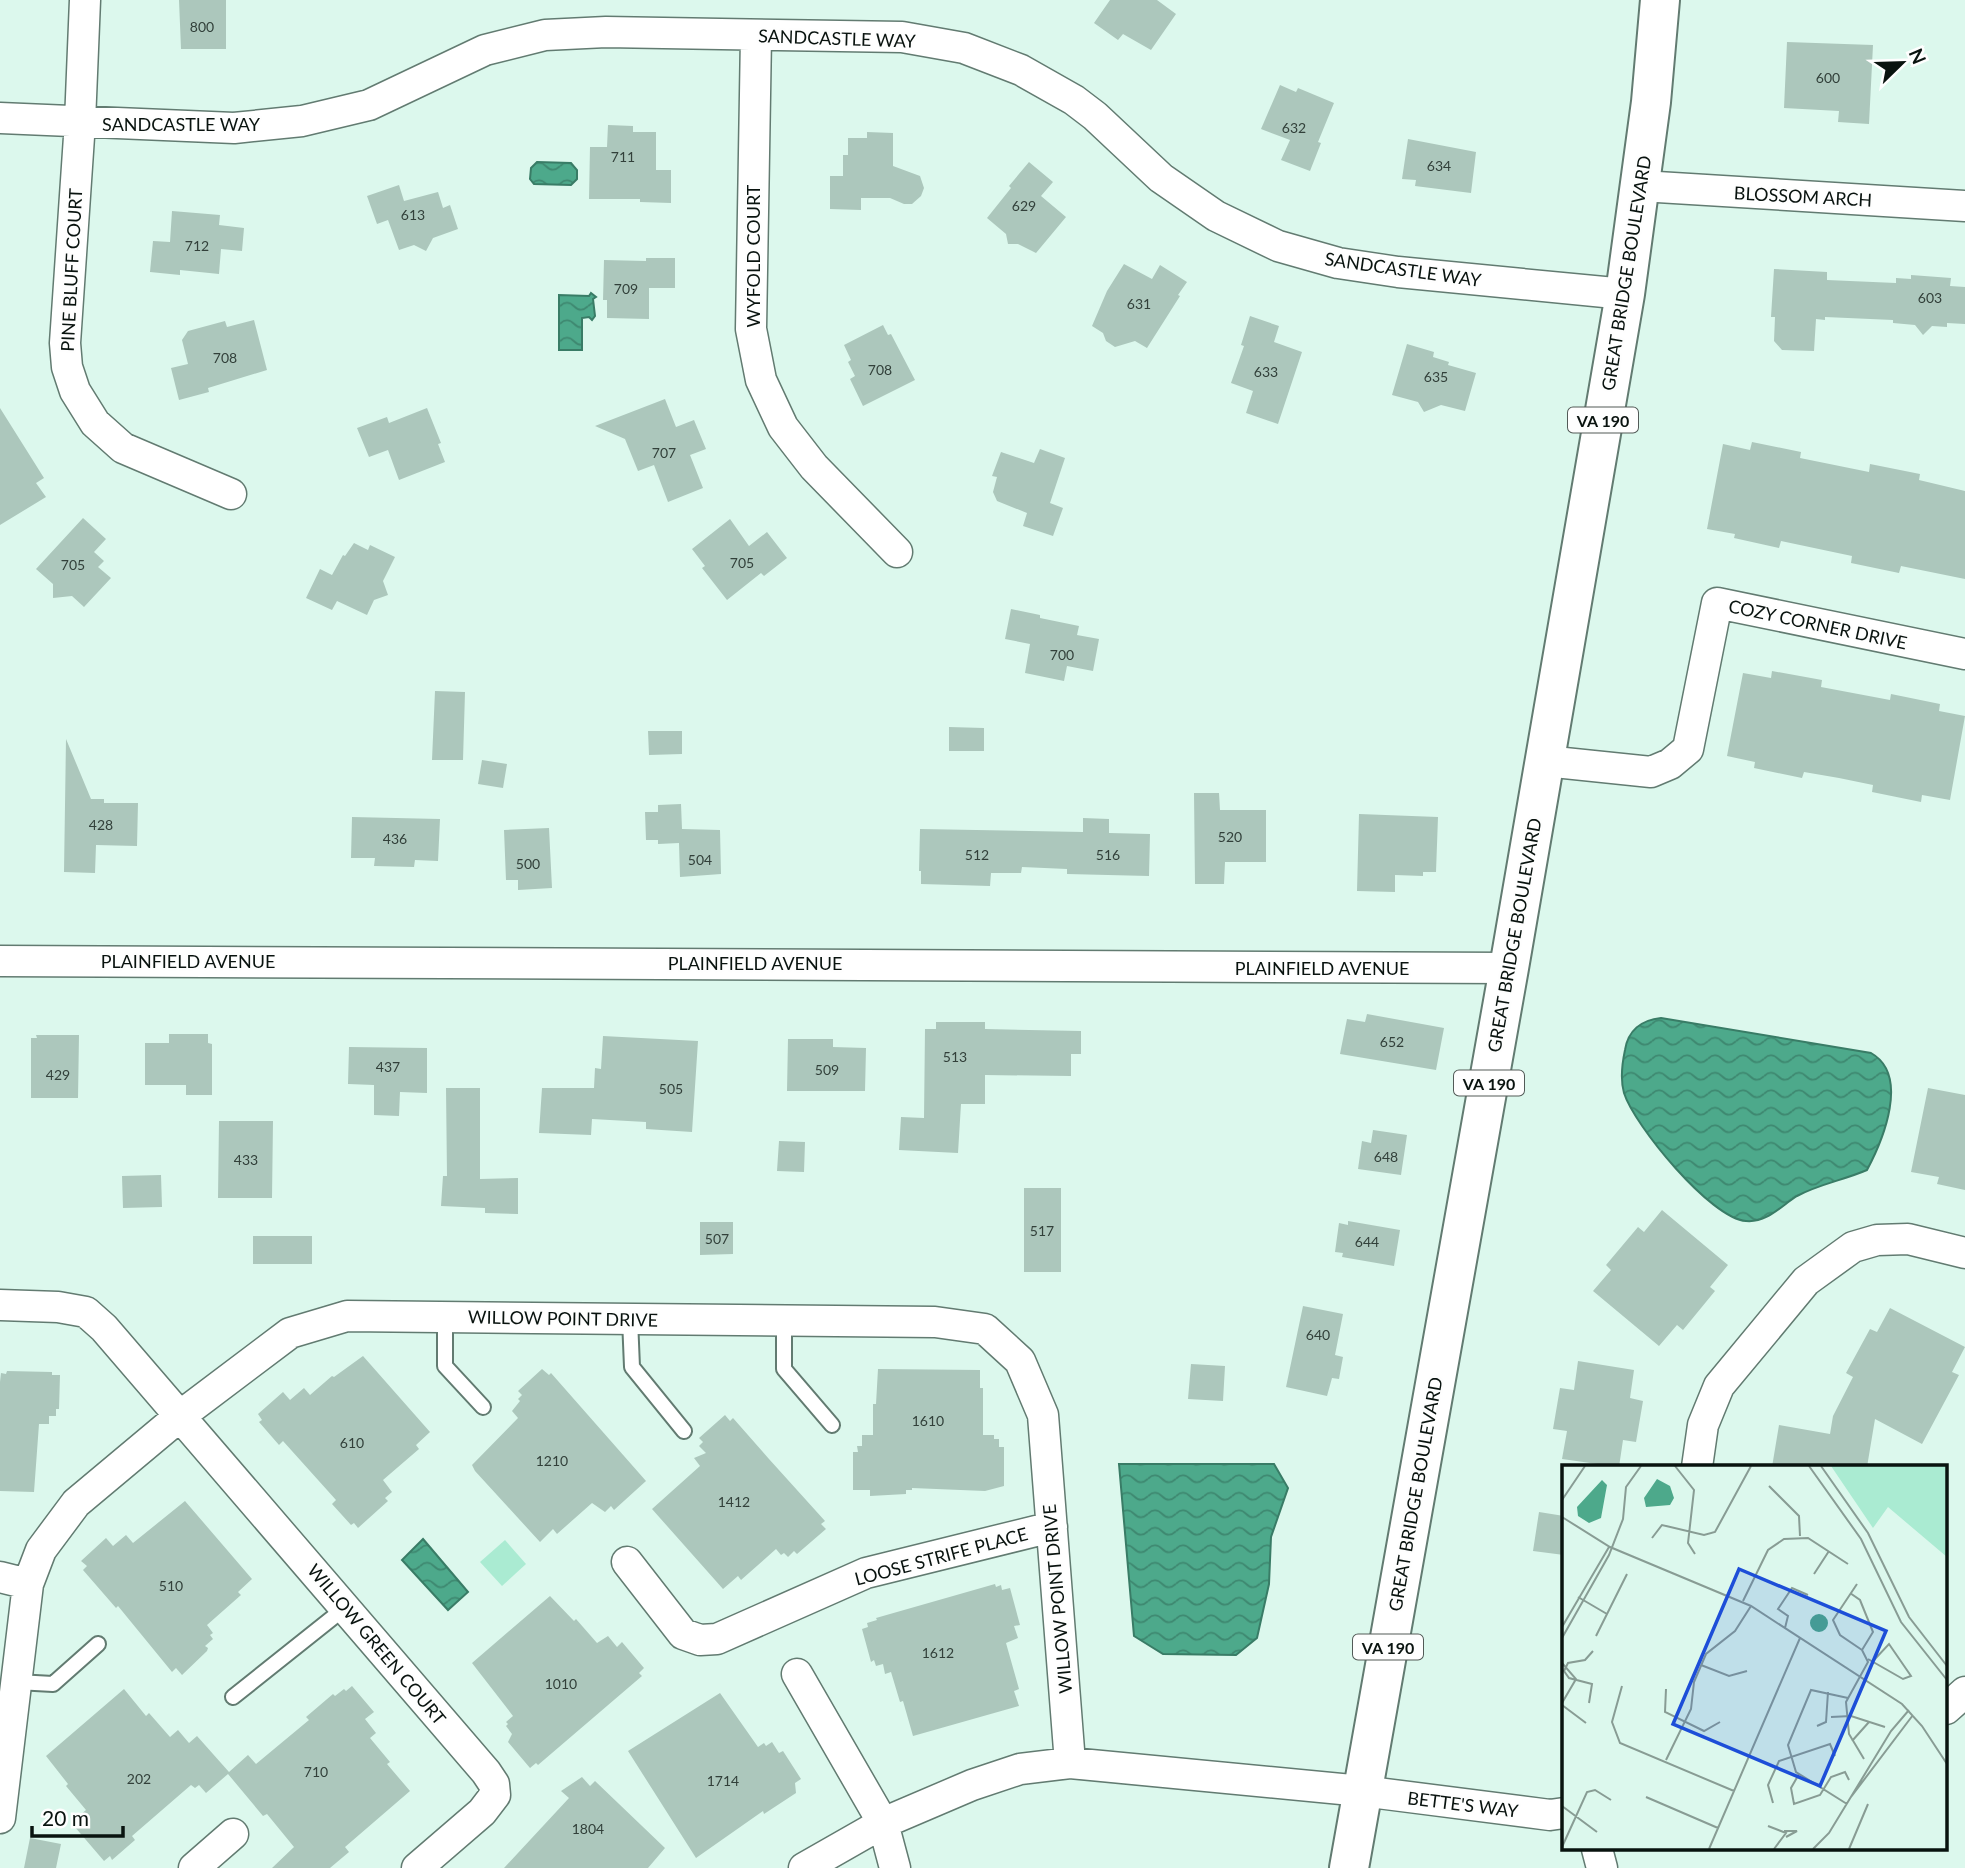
<svg xmlns="http://www.w3.org/2000/svg" width="1965" height="1868" font-family="Lato,sans-serif">
	<defs>
		<pattern id="water-waves" width="16" height="10" patternUnits="userSpaceOnUse" patternTransform="scale(1.75)"><rect width="16" height="10" fill="#4da98b"/><path d="M0 5q4-4 8 0t8 0" fill="none" stroke="#3e8870"/></pattern>
	</defs>
	<rect width="100%" height="100%" fill="#dcf8ed"/>
	<path fill="#aaebd2" d="M505,1540L526,1564L502,1586L480,1562Z"/>
	<path fill="url(#water-waves)" stroke="#397c66" stroke-width="2" d="M537,162L571,163L577,170V179L571,185L534,184L530,179L531,168Z
		M591,293L596,297L593,299L595,316L592,320L589,317L582,318V350H559V295L589,296Z
		M1661,1018L1871,1053C1910,1075 1883,1140 1867,1170C1844,1180 1819,1184 1797,1196C1781,1206 1767,1223 1746,1221C1711,1219 1634,1125 1624,1093C1620,1079 1622,1064 1625,1050C1628,1031 1641,1020 1661,1018Z
		M1119,1464H1274L1288,1488L1271,1537L1269,1584L1257,1638L1236,1655L1163,1654L1134,1636Z
		M423,1539L468,1592L448,1610L402,1560Z"/>
	<path fill="#acc7bc" d="M179,0H226V49H181Z
		M1110,0H1157L1176,14L1151,50L1123,34L1118,40L1094,23Z
		M1787,42L1873,45L1869,124L1838,122L1839,111L1784,108Z
		M1280,85L1296,92L1298,88L1334,103L1318,142L1321,143L1310,171L1281,160L1290,140L1261,129Z
		M608,125L633,126V132H656V170H671V203L640,202V199H589L590,147H607Z
		M867,132L893,133V166L920,176L924,188L921,196L912,204H904L890,198H861V210L830,209V176H843V155H848V138H867Z
		M1408,139L1476,152L1471,193L1415,186L1416,180L1402,179Z
		M1029,162L1053,182L1041,196L1066,217L1036,253L1018,244H1008L1006,234L987,218L1011,188L1009,186Z
		M399,185L404,201L438,192L443,208L450,205L458,229L433,238L426,251L414,245L399,250L388,220L377,224L367,196Z
		M172,211L220,215L219,225L244,228L242,251L221,249L219,274L180,270V275L150,272L153,241L170,242Z
		M646,258H675V288H649V319L607,318V300H603L604,260L646,261Z
		M1124,264L1152,279L1160,265L1187,282L1178,295L1180,296L1147,348L1135,341L1115,347L1106,341L1103,333L1092,326L1107,291Z
		M1774,269L1827,272V280L1896,283V278L1911,279V275L1951,278L1950,286L1965,287V324L1947,323V327L1932,326L1923,335L1915,325L1893,323V320L1825,317V320L1816,319L1814,351L1782,350L1774,341L1775,317H1771Z
		M1250,316L1279,326L1274,342L1302,352L1278,424L1246,413L1253,391L1231,383L1244,346L1241,345Z
		M254,320L267,370L208,388L209,392L179,400L171,368L188,364L182,340L188,331L225,321L227,327Z
		M883,325L888,335L891,334L915,380L863,406L850,379L855,376L848,362L851,360L844,345Z
		M1407,344L1434,352L1433,357L1449,362L1448,365L1476,373L1465,411L1441,405L1424,412L1418,402L1392,395Z
		M665,399L676,427L694,420L706,449L690,455L703,488L668,502L654,465L638,471L625,439L595,426Z
		M0,408L44,478L36,483L46,497L0,525Z
		M427,408L441,443L438,444L445,462L399,480L388,450L369,457L357,428L387,417L389,423Z
		M1752,442L1801,452L1800,458L1869,472L1870,464L1920,474L1919,480L1965,491V579L1901,566L1899,573L1851,563L1852,556L1781,541L1779,548L1734,538L1735,534L1707,529L1723,444L1750,450Z
		M1040,449L1065,458L1050,503L1063,508L1053,536L1023,526L1027,513L997,501L993,492L997,477L992,476L1001,452L1034,463Z
		M83,518L106,539L94,552L104,561L98,567L111,578L84,607L72,596L53,598V584L36,569Z
		M730,519L749,546L767,532L787,558L764,576L761,573L727,600L702,568L705,566L692,549Z
		M354,543L368,550L370,545L395,557L383,581L388,595L374,600L367,615L337,601L332,610L306,598L320,569L332,575L343,555L345,556Z
		M1011,609L1040,615V618L1079,626L1077,635L1099,639L1093,671L1067,666L1064,681L1025,673L1030,644L1005,639Z
		M1772,671L1822,680L1821,687L1890,700L1891,694L1940,704L1939,711L1965,716L1950,800L1922,795L1921,802L1872,792L1873,785L1839,778L1804,772L1802,778L1754,768L1755,762L1727,756L1743,673L1771,678Z
		M435,691L465,692L463,760H432Z
		M949,727L984,728V751H949Z
		M648,731H682V754L649,755Z
		M66,739L91,799H104V803H138L137,846L96,845L95,873L64,872Z
		M482,760L507,764L503,788L478,784Z
		M1194,793H1219L1220,810H1266V862H1225L1224,884H1195Z
		M681,804L682,829L720,830L721,874L680,877L679,843L658,844V840H646L645,812H658V805Z
		M1359,814L1438,817L1436,872H1423V876L1395,875V892L1357,891Z
		M352,817L440,819L438,861L415,860L414,867L374,866L375,858H351Z
		M1083,818L1109,819V833L1150,834L1149,876L1067,874V869L1022,867L1021,873H991L990,886L921,884V871H919L920,829L1083,832Z
		M549,828L552,888L518,890V880H506L504,830Z
		M1367,1014L1444,1028L1436,1070L1340,1054L1347,1019L1365,1022Z
		M936,1022H985V1029L1081,1031V1054H1071V1076L985,1075V1104H961L958,1153L899,1150L901,1117L924,1118L925,1029H936Z
		M169,1034H208V1043L212,1044V1095H186V1085H145V1043H169Z
		M36,1035H79L78,1098H31V1038H37Z
		M603,1036L698,1041L692,1132L646,1129V1122L592,1119L591,1135L539,1133L542,1088H594L595,1068L601,1069Z
		M788,1039H833V1047L866,1048L865,1091H787Z
		M349,1047L427,1048V1093L400,1092L399,1116L374,1115V1085L348,1084Z
		M446,1088H480V1179L518,1178V1214L485,1213V1208L441,1206L443,1176H447Z
		M1928,1088L1965,1095V1190L1937,1184L1939,1177L1911,1172Z
		M219,1121H273L272,1198H218Z
		M1373,1130L1407,1135L1401,1175L1358,1169L1362,1141L1371,1143Z
		M779,1141L805,1142L804,1172L777,1171Z
		M161,1175L162,1207L123,1208L122,1176Z
		M1024,1188H1061V1272H1024Z
		M1662,1210L1728,1265L1710,1287L1715,1291L1683,1330L1677,1325L1659,1346L1593,1291L1611,1270L1606,1265L1638,1227L1644,1232Z
		M1348,1221L1400,1230L1394,1266L1342,1257L1343,1253L1335,1252L1339,1223L1348,1225Z
		M700,1222H733V1254L700,1255Z
		M253,1236H312V1264H253Z
		M1303,1306L1343,1314L1335,1355L1343,1357L1339,1379L1332,1378L1327,1396L1286,1387Z
		M1890,1308L1965,1347L1952,1372L1959,1375L1922,1444L1875,1419L1867,1467H1772L1779,1425L1830,1434L1833,1416L1853,1377L1846,1373L1870,1329L1877,1332Z
		M363,1356L430,1432L416,1445L419,1449L383,1480L392,1492L385,1498L388,1501L358,1528L354,1523L351,1525L332,1504L336,1500L283,1441L279,1445L259,1422L262,1420L258,1414L283,1392L290,1400L304,1388L310,1395L332,1376L334,1377Z
		M1578,1361L1634,1370L1630,1398L1643,1401L1636,1442L1623,1440L1619,1467L1562,1459L1567,1431L1553,1429L1560,1388L1574,1390Z
		M1191,1364L1225,1366L1223,1401L1188,1399Z
		M542,1369L549,1375L551,1373L646,1481L614,1510L611,1506L605,1512L592,1503L557,1534L553,1529L540,1542L475,1471L472,1465L518,1418L512,1411L520,1401L518,1399L522,1395L518,1391Z
		M878,1369L980,1370V1388H983V1435H994V1439H999V1447H1004V1486L985,1491L912,1488V1490H906V1494L870,1496V1490H853V1452H858L857,1446H862V1435H873V1404H876Z
		M7,1371L52,1372V1375H60L59,1409H56V1416H49V1424H39L34,1492L0,1491V1382L1,1373L6,1374Z
		M725,1415L730,1421L733,1418L769,1459L825,1521L821,1524L826,1529L797,1554L794,1551L788,1557L784,1553L781,1555L776,1549L741,1580L738,1576L723,1589L652,1509L700,1466L694,1458L706,1453L699,1446L703,1442L699,1438Z
		M185,1501L252,1579L238,1592L241,1595L207,1625L213,1633L210,1635L213,1639L205,1646L208,1648L207,1651L182,1675L176,1668L172,1672L118,1606L116,1608L83,1570L87,1566L81,1561L106,1538L113,1546L126,1535L133,1543Z
		M1539,1512L1564,1516V1555L1533,1551Z
		M995,1584L996,1587L1001,1585L1002,1590L1010,1588L1020,1625L1014,1626L1018,1638L1006,1643L1019,1689L1014,1691L1019,1706L913,1736L903,1701L900,1702L891,1672L885,1674L883,1664L876,1666L874,1660L871,1662L862,1629L868,1627L867,1623L877,1620L876,1618Z
		M550,1596L574,1621L576,1619L597,1643L608,1636L617,1647L622,1642L644,1668L639,1673L642,1676L538,1765L536,1763L530,1768L508,1742L512,1734L506,1726L508,1724L506,1722L513,1716L472,1663Z
		M352,1686L374,1712L365,1719L376,1733L370,1738L390,1762L387,1764L410,1791L345,1847L349,1852L330,1868H272L294,1847L267,1814L263,1816L228,1774L206,1793L199,1785L195,1788L191,1785L132,1836L135,1840L112,1860L110,1856L104,1861L74,1826L80,1818L79,1816L86,1810L66,1786L68,1784L46,1756L124,1689L146,1716L149,1713L170,1737L178,1730L189,1743L197,1736L229,1772L248,1755L256,1764L309,1720L306,1717L333,1694L335,1696L344,1689L346,1691Z
		M720,1693L758,1747L764,1743L766,1746L772,1742L779,1753L783,1751L801,1779L795,1783L796,1793L764,1814L763,1811L696,1858L628,1751Z
		M582,1777L590,1786L595,1781L665,1848L648,1868H504L569,1798L561,1791Z
		M30,1838L61,1844L56,1868H24Z"/>
	<g fill="none" stroke-linecap="round" stroke-linejoin="round">
		<defs>
			<path id="service" d="M445,1317V1366L483,1407
				M630,1319L632,1367L684,1431
				M784,1320V1369L832,1425
				M17,1682L53,1684L98,1644
				M233,1697L346,1607"/>
			<path id="minor" d="M85,0L80,122L65,343L67,367L75,391L95,423L123,448L231,494
				M756,36L751,329L761,380L783,427L814,467L897,552
				M0,118L234,128L302,121L369,105L485,50L545,35L606,32L902,37L964,48L1021,70L1074,100L1095,116L1161,178L1216,216L1278,246L1338,263L1398,272L1625,294
				M1641,186L1965,206
				M1545,761L1651,772L1670,764L1688,749L1717,603L1965,654
				M0,961L1509,968
				M0,1305L58,1307L86,1312L104,1328L486,1772L494,1784L495,1795L482,1812L417,1868
				M1697,1467L1703,1425L1719,1386L1806,1281L1853,1247L1877,1240L1908,1239L1965,1253
				M627,1562L683,1634L700,1640L717,1639L866,1573L1052,1527
				M0,1577L28,1584
				M797,1674L883,1823L895,1868
				M1946,1709L1965,1692
				M0,1818L28,1584L41,1550L76,1503L180,1416L290,1333L347,1316L935,1322L985,1329L1020,1361L1043,1415L1070,1763
				M1597,1849L1602,1868
				M194,1868L233,1834
				M804,1868L883,1823L972,1785L1020,1769L1070,1763L1362,1791L1550,1815L1564,1813"/>
			<path id="primary" d="M1349,1868L1509,968L1625,294L1651,102L1660,0"/>
		</defs>
		<use href="#service" stroke="#627b71" stroke-width="18"/>
		<use href="#minor" stroke="#627b71" stroke-width="33"/>
		<use href="#primary" stroke="#627b71" stroke-width="42"/>
		<use href="#service" stroke="#fff" stroke-width="14"/>
		<use href="#minor" stroke="#fff" stroke-width="30"/>
		<use href="#primary" stroke="#fff" stroke-width="38"/>
	</g>
	<g text-anchor="middle" dominant-baseline="central" stroke-width="5" stroke-linejoin="round" paint-order="stroke">
		<g font-size="14" fill="#32403a">
			<text x="202" y="26">800</text>
			<text x="1828" y="77">600</text>
			<text x="1294" y="127">632</text>
			<text x="623" y="156">711</text>
			<text x="1439" y="165">634</text>
			<text x="1024" y="205">629</text>
			<text x="413" y="214">613</text>
			<text x="197" y="245">712</text>
			<text x="626" y="288">709</text>
			<text x="1930" y="297">603</text>
			<text x="1139" y="303">631</text>
			<text x="225" y="357">708</text>
			<text x="880" y="369">708</text>
			<text x="1266" y="371">633</text>
			<text x="1436" y="376">635</text>
			<text x="664" y="452">707</text>
			<text x="742" y="562">705</text>
			<text x="73" y="564">705</text>
			<text x="1062" y="654">700</text>
			<text x="101" y="824">428</text>
			<text x="1230" y="836">520</text>
			<text x="395" y="838">436</text>
			<text x="977" y="854">512</text>
			<text x="1108" y="854">516</text>
			<text x="700" y="859">504</text>
			<text x="528" y="863">500</text>
			<text x="1392" y="1041">652</text>
			<text x="955" y="1056">513</text>
			<text x="388" y="1066">437</text>
			<text x="827" y="1069">509</text>
			<text x="58" y="1074">429</text>
			<text x="671" y="1088">505</text>
			<text x="1386" y="1156">648</text>
			<text x="246" y="1159">433</text>
			<text x="1042" y="1230">517</text>
			<text x="717" y="1238">507</text>
			<text x="1367" y="1241">644</text>
			<text x="1318" y="1334">640</text>
			<text x="928" y="1420">1610</text>
			<text x="352" y="1442">610</text>
			<text x="552" y="1460">1210</text>
			<text x="734" y="1501">1412</text>
			<text x="171" y="1585">510</text>
			<text x="938" y="1652">1612</text>
			<text x="561" y="1683">1010</text>
			<text x="316" y="1771">710</text>
			<text x="139" y="1778">202</text>
			<text x="723" y="1780">1714</text>
			<text x="588" y="1828">1804</text>
		</g>
		<g fill="#fefefe" stroke="#525a57" stroke-width="2">
			<rect x="1568" y="407.5" width="70" height="25" rx="5"/>
			<rect x="1454" y="1070.5" width="70" height="25" rx="5"/>
			<rect x="1353" y="1634.5" width="70" height="25" rx="5"/>
		</g>
		<g font-size="16" font-weight="bold" fill="#09130f">
			<text x="1603" y="420">VA 190</text>
			<text x="1489" y="1083">VA 190</text>
			<text x="1388" y="1647">VA 190</text>
		</g>
		<g font-size="18" fill="#09130f" stroke="#fefefe">
			<text transform="translate(837 38) rotate(2)">SANDCASTLE WAY</text>
			<text x="181" y="124">SANDCASTLE WAY</text>
			<text transform="translate(1803 196) rotate(3)">BLOSSOM ARCH</text>
			<text transform="translate(753 256) rotate(-90)">WYFOLD COURT</text>
			<text transform="translate(1403 269) rotate(8)">SANDCASTLE WAY</text>
			<text transform="translate(71 270) rotate(-87)">PINE BLUFF COURT</text>
			<text transform="translate(1626 273) rotate(-81)">GREAT BRIDGE BOULEVARD</text>
			<text transform="translate(1818 624) rotate(12)">COZY CORNER DRIVE</text>
			<text transform="translate(1514 935) rotate(-80)">GREAT BRIDGE BOULEVARD</text>
			<text x="188" y="961">PLAINFIELD AVENUE</text>
			<text x="755" y="963">PLAINFIELD AVENUE</text>
			<text x="1322" y="968">PLAINFIELD AVENUE</text>
			<text transform="translate(563 1318) rotate(1)">WILLOW POINT DRIVE</text>
			<text transform="translate(1415 1494) rotate(-80)">GREAT BRIDGE BOULEVARD</text>
			<text transform="translate(941 1556) rotate(-15)">LOOSE STRIFE PLACE</text>
			<text transform="translate(1057 1599) rotate(-95)">WILLOW POINT DRIVE</text>
			<text transform="translate(377 1644) rotate(50)">WILLOW GREEN COURT</text>
			<text transform="translate(1463 1804) rotate(7)">BETTE'S WAY</text>
		</g>
	</g>
	<g transform="translate(1562 1465)">
		<rect width="385" height="385" fill="#dcf8ed"/>
		<path d="M269,1H385V92L326,42L311,63Z" fill="#aaebd2"/>
		<path d="M95,14L108,21L112,33L108,40L84,42L82,33ZM40,15L45,20L39,53L27,58L16,51L15,42ZM248 158a9 9 0 1 1 18 0a9 9 0 1 1-18 0Z" fill="#4da98b"/>
		<path fill="none" stroke="#889c94" stroke-width="2" d="M113,1L132,25L126,78L133,89M247,1L299,74L339,157L385,215M259,1L306,68L347,152L385,201M207,21L237,51L238,71M0,35L23,1M0,52L48,82L189,141L340,239L360,261L385,299M90,73L100,60L142,70L153,67L189,1M252,109L267,86M295,119L271,155L278,170L300,185M288,128L298,135L311,167L300,185L306,197L284,237L287,269L302,294M16,132L45,149M181,136L206,85L222,74L246,73L286,99M0,162L47,82M223,163L226,151L216,144L230,123L246,130M34,171L65,109M0,173L47,90L61,54L64,22L79,1M306,194L341,214L349,211L327,179L312,195M0,198L14,214L0,238M139,200L167,211L185,206M60,221L50,257L58,278L172,326M104,224L103,247L142,266L158,257M27,238L30,219L7,213L2,206L6,198L23,195L31,186M0,240L24,258M269,252L289,251L323,262M255,261L264,257L266,227M290,276L307,257M104,295L129,244L132,217L144,189L173,166L189,141M237,309L229,323L232,339L258,330L269,312L283,307L287,315M84,332L156,363M289,332L351,250M211,338L206,320L217,296L268,279L273,291M285,339L234,307L226,280L249,225L286,233M0,341L35,367M206,361L224,368L212,384M222,366H235L224,372M0,382L25,327L33,325L49,335M147,384L238,173M251,384L267,368L329,266L347,245M287,384L306,339"/>
		<path fill="#1d4ed8" fill-opacity="0.15" stroke="#1d4ed8" stroke-width="3.5" d="M177,104L324,166L258,321L111,259Z"/>
		<rect width="385" height="385" fill="none" stroke="#09130f" stroke-width="3.5"/>
	</g>
	<g transform="translate(1902 63) rotate(67)" stroke="#fefefe" stroke-width="5" paint-order="stroke">
	<path d="M0-5L12 26L0 18L-12 26Z" fill="#09130f"/>
	<text y="-10" font-size="19" font-weight="bold" text-anchor="middle" fill="#09130f">N</text>
	</g>
	<path d="M32 1826v10h91v-10" fill="none" stroke="#09130f" stroke-width="3.5"/>
	<text x="42" y="1826" font-size="21" fill="#09130f" stroke="#fefefe" stroke-width="5" paint-order="stroke">20 m</text>
</svg>
